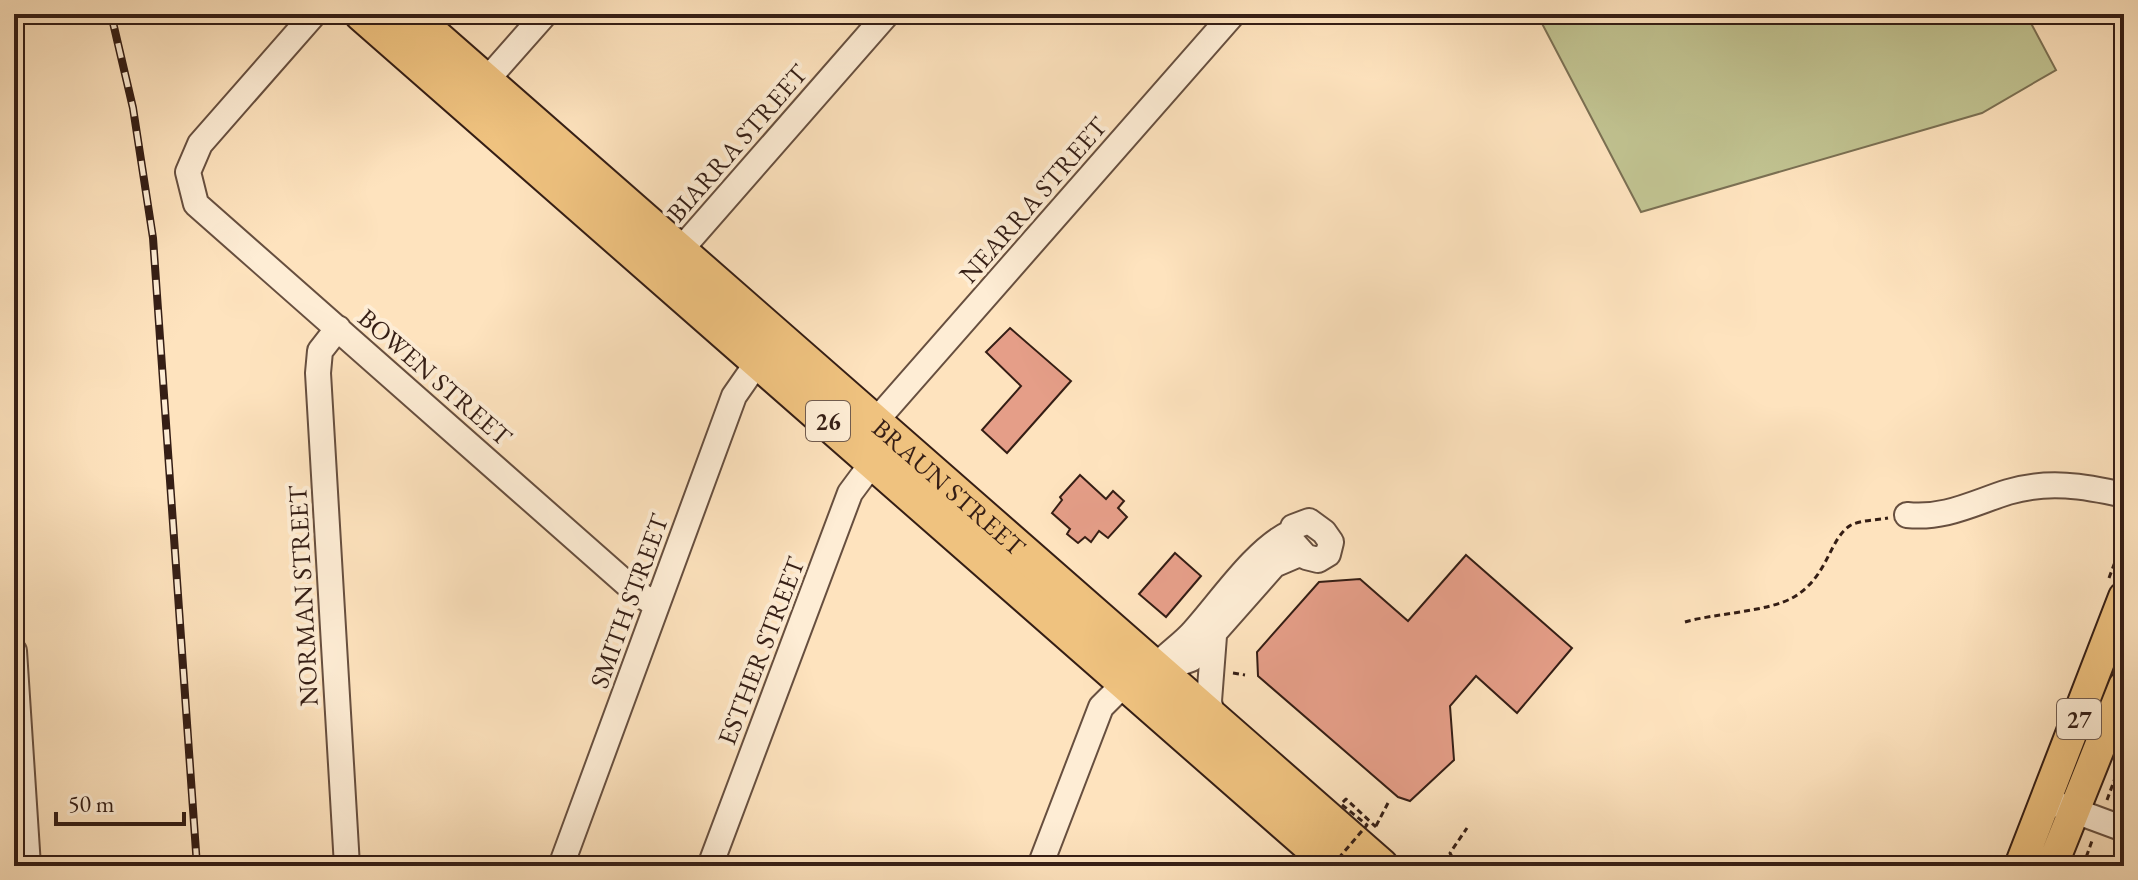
<svg xmlns="http://www.w3.org/2000/svg" width="2138" height="880" font-family="'EB Garamond',serif">
	<rect width="100%" height="100%" fill="#fee3be"/>
	<filter id="stains"><feTurbulence type="fractalNoise" baseFrequency=".0025" numOctaves="4"/><feColorMatrix values="0 0 0 0 .2 0 0 0 0 .09 0 0 0 0 .02 0 0 0 .5 -.17"/></filter>
	<radialGradient id="worn" r=".72"><stop offset=".6" stop-color="#630" stop-opacity="0"/><stop offset="1" stop-color="#630" stop-opacity=".3"/></radialGradient>
	<path fill="#c1c391" stroke="#7b7053" stroke-width="2" d="M1537,14H2026L2056,70L1982,113L1641,212Z"/>
	<path fill="#e59e88" stroke="#351e15" stroke-width="2" d="M1010,328L1071,381L1007,453L982,430L1021,386L986,352Z
		M1080,475L1106,499L1113,491L1124,501L1118,508L1127,517L1108,538L1099,531L1091,542L1085,537L1078,543L1067,534L1070,529L1052,513L1062,500L1060,497Z
		M1175,553L1201,576L1166,617L1139,594Z
		M1466,555L1572,648L1517,713L1476,676L1450,706L1454,760L1410,801L1398,797L1258,676L1257,652L1319,582L1360,579L1408,621Z"/>
	<g fill="none" stroke-linecap="round" stroke-linejoin="round">
		<defs>
			<path id="minor" d="M314,14L200,144L188,172L196,204L637,593L657,605
				M485,82L545,14
				M670,262L887,14
				M338,328L320,351L318,373L347,866
				M874,423L1233,14
				M1907,515C1945,519 1973,503 2008,492C2048,480 2084,486 2124,495
				M1309,521L1324,532L1331,542L1328,554L1318,560L1306,557L1290,539L1293,527Z
				M14,651L28,866
				M1154,669C1166,654 1182,645 1194,631C1221,601 1255,550 1290,533
				M1213,721L1209,701L1214,636
				M2059,805L2124,829
				M561,866L734,396L759,360
				M710,866L850,493L873,462
				M1040,866L1101,707L1125,683L1191,659L1274,565L1302,553"/>
			<path id="major" d="M2020,866L2124,597
				M2052,866L2124,686"/>
			<g id="highway">
				<path d="M362,14L1334,866"/>
				<path id="s1" d="M409,14L1381,866"/>
			</g>
		</defs>
		<use href="#minor" stroke="#674f3f" stroke-width="28"/>
		<use href="#major" stroke="#351e15" stroke-width="34"/>
		<use href="#highway" stroke="#351e15" stroke-width="38"/>
		<path stroke="#351e15" stroke-width="3" stroke-dasharray="6 4" stroke-linecap="butt" d="M2109,578L2124,538
			M1685,622C1716,613 1768,612 1794,597C1829,576 1829,538 1851,525C1861,520 1877,520 1888,518
			M1233,673L1245,675
			M2107,800L2118,770
			M1376,826L1388,803
			M1457,866L1450,853L1467,828
			M1988,866L1997,859
			M2083,866L2093,838"/>
		<use href="#minor" stroke="#feedd5" stroke-width="24"/>
		<use href="#major" stroke="#efc27f" stroke-width="30"/>
		<use href="#highway" stroke="#efc27f" stroke-width="34"/>
		<defs>
			<path id="rail" d="M111,14L133,108L153,238L197,866"/>
		</defs>
		<use href="#rail" stroke="#351e15" stroke-width="8"/>
		<use href="#rail" stroke="#feedd5" stroke-width="5" stroke-dasharray="15" stroke-linecap="butt"/>
		<path stroke="#351e15" stroke-width="3" stroke-dasharray="6 4" stroke-linecap="butt" d="M1332,866L1367,825L1341,804L1346,799L1376,827"/>
	</g>
	<g text-anchor="middle" dominant-baseline="central" stroke-width="8" stroke-linejoin="round" paint-order="stroke">
		<g fill="#feedd5" stroke="#715c4f" stroke-width="2">
			<rect x="806" y="401" width="44" height="40" rx="6"/>
			<rect x="2057" y="699" width="44" height="40" rx="6"/>
		</g>
		<g font-size="24" font-weight="bold" fill="#351e15">
			<text x="828" y="421">26</text>
			<text x="2079" y="719">27</text>
		</g>
		<g font-size="26" fill="#351e15" stroke="#feedd5">
			<text transform="translate(737 143) rotate(-49)">BIARRA STREET</text>
			<text transform="translate(1033 200) rotate(-49)">NEARRA STREET</text>
			<text transform="translate(435 377) rotate(41)">BOWEN STREET</text>
			<text stroke="none"><textPath href="#s1" startOffset="718">BRAUN STREET</textPath></text>
			<text transform="translate(303 596) rotate(-93)">NORMAN STREET</text>
			<text transform="translate(629 601) rotate(-70)">SMITH STREET</text>
			<text transform="translate(761 651) rotate(-69)">ESTHER STREET</text>
		</g>
	</g>
	<rect width="2138" height="880" fill="none" stroke="#fee3be" stroke-width="48"/>
	<rect x="16" y="16" width="2106" height="848" fill="none" stroke="#351e15" stroke-width="4"/>
	<rect x="24" y="24" width="2090" height="832" fill="none" stroke="#351e15" stroke-width="2"/>
	<path d="M56 812v12h128v-12" fill="none" stroke="#351e15" stroke-width="4"/>
	<text x="68" y="812" font-size="24" fill="#351e15" stroke="#feedd5" stroke-width="6" paint-order="stroke">50 m</text>
	<rect width="100%" height="100%" filter="url(#stains)"/>
	<rect width="100%" height="100%" fill="url(#worn)"/>
</svg>
